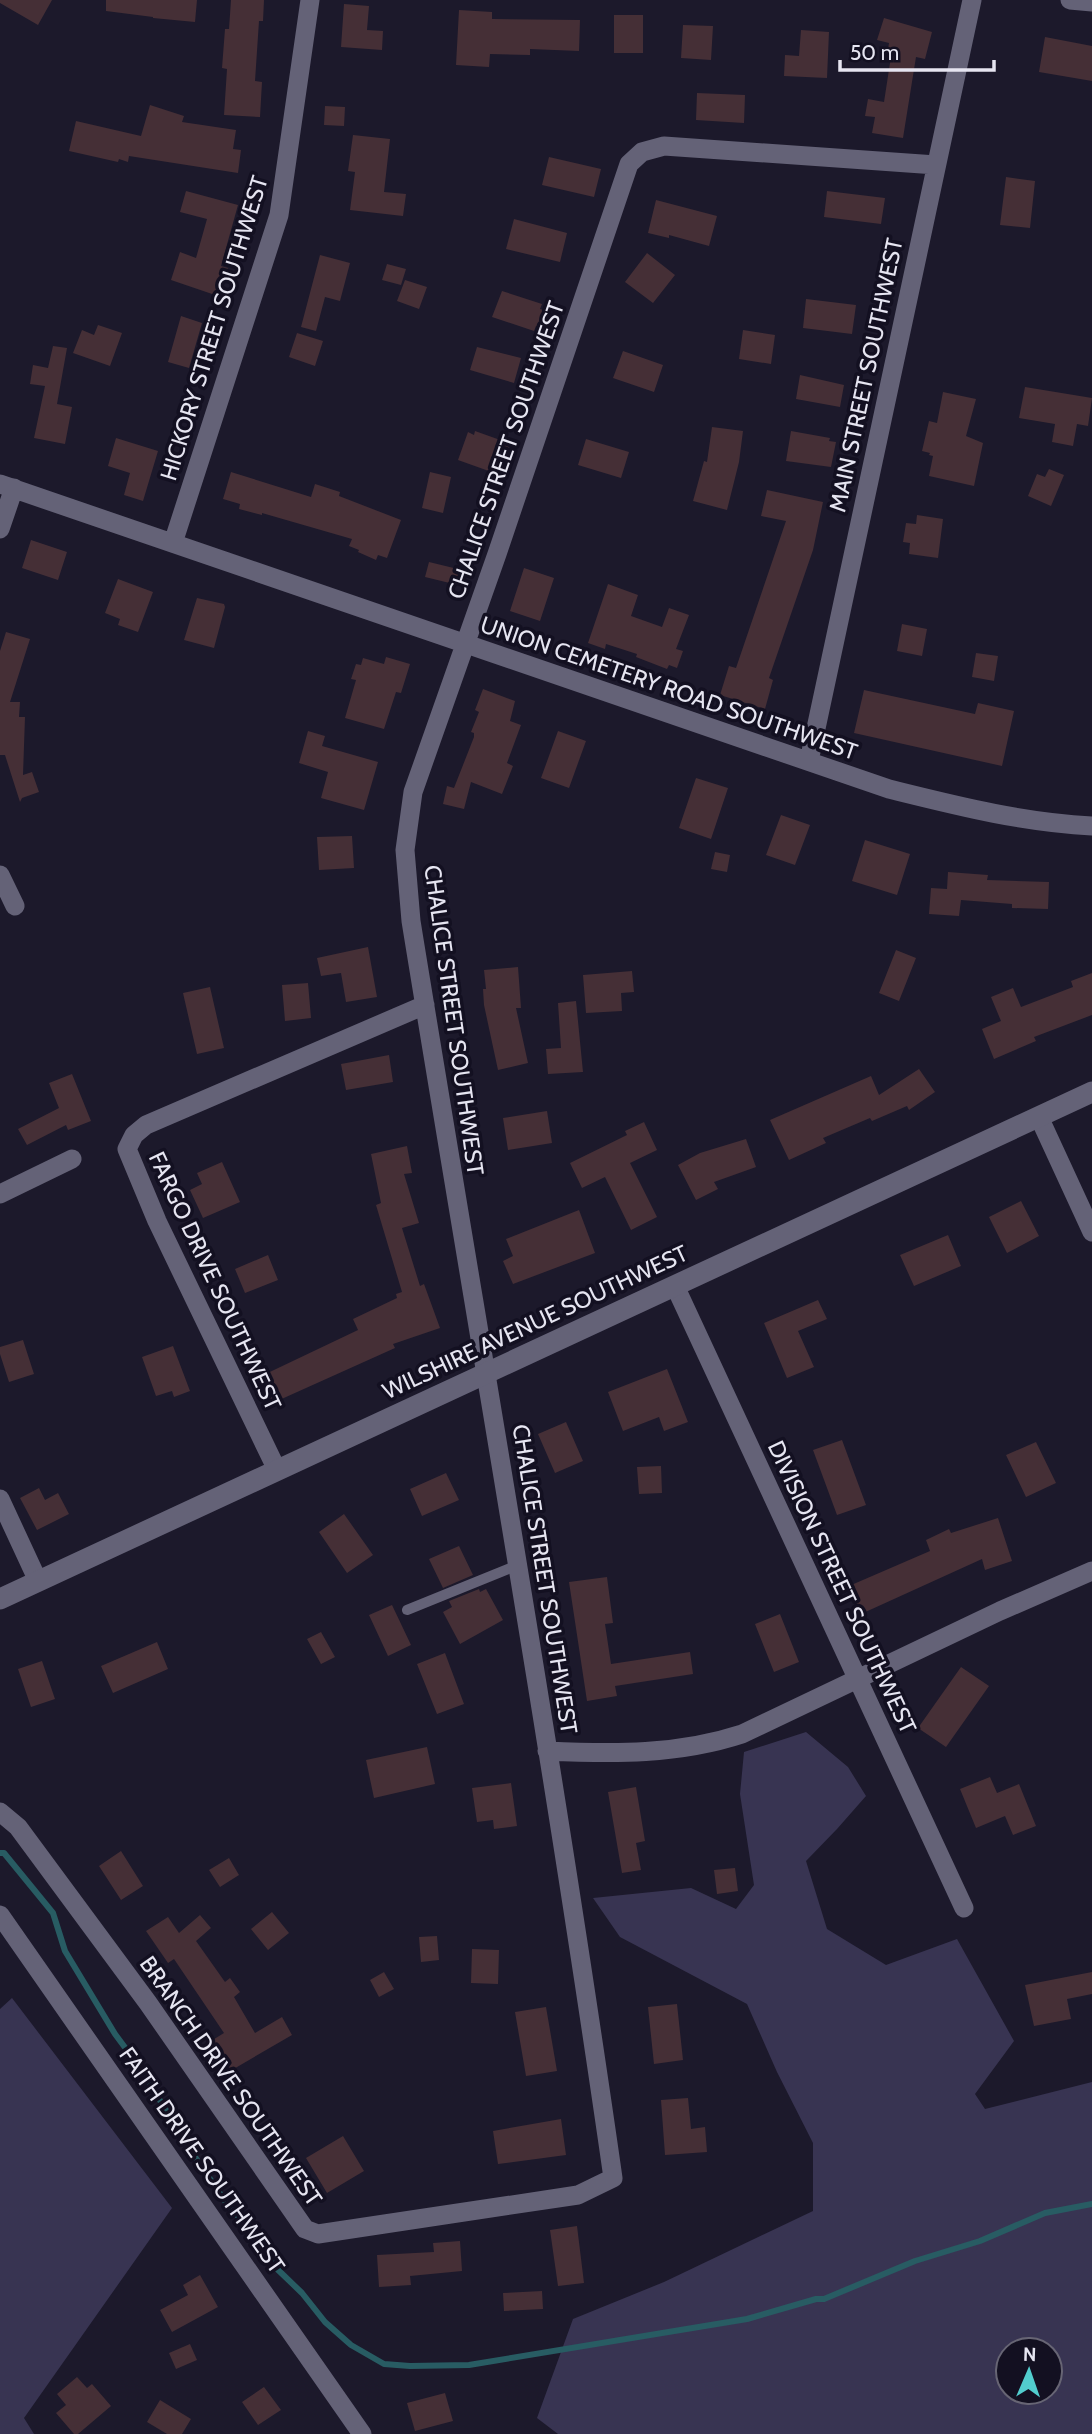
<svg xmlns="http://www.w3.org/2000/svg" width="1092" height="2434" font-family="Cabin,sans-serif">
	<rect width="100%" height="100%" fill="#1c192b"/>
	<path fill="#383452" fill-rule="evenodd" d="M806,1732L848,1767L866,1796L837,1829L806,1861L827,1929L886,1965L957,1939L1014,2041L975,2094L985,2109L1092,2082V2434H558L537,2418L573,2319L664,2282L813,2211V2143L777,2072L747,2004L620,1937L593,1898L691,1888L736,1909L754,1885L740,1794L744,1752ZM1050,2350V2392H1008V2350Z
		M12,1998L172,2208L24,2418L34,2434H0V2009Z"/>
	<g fill="none" stroke-linecap="round" stroke-linejoin="round">
		<path stroke="#285c63" stroke-width="6" d="M0,1853H4L53,1913L65,1951L115,2034L138,2065L195,2157L227,2204L255,2235L274,2266L302,2293L325,2322L351,2345L384,2364L410,2366L469,2365L747,2319L816,2299H824L915,2261L980,2241L1045,2213L1092,2204"/>
	</g>
	<path fill="#452f36" d="M0,0H52L38,25L0,3Z
		M106,0H197L195,22L153,18V17L106,11Z
		M231,0H264L263,21H259L255,81L262,82L260,117L224,115L227,69L222,68L225,29H229Z
		M344,4L369,6L367,30L383,31L382,50L341,47Z
		M459,10L492,12V19L580,20L579,51L530,49V55L490,54L489,67L456,65Z
		M614,15H643V53H614Z
		M884,18L932,32L925,59L916,57L903,138L872,133L875,117L865,116L868,99L884,102L892,50L888,49L889,43L877,40Z
		M683,25L713,26L711,60L681,58Z
		M801,30L829,32L827,78L784,76L785,55L799,56Z
		M1045,37L1092,46V81L1039,72Z
		M697,93L745,95L744,123L696,120Z
		M150,105L184,116L182,122L236,130L233,149L241,150L238,173L129,156L128,162L119,159L118,162L69,151L76,121L141,136Z
		M325,106L345,107L344,126L324,125Z
		M353,135L390,139L384,192L406,194L403,216L350,210L355,172L348,171Z
		M549,157L601,169L594,197L542,185Z
		M1006,177L1035,181L1030,228L1000,225Z
		M186,191L238,205L221,266L228,268L218,296L171,280L180,252L196,258L207,219L180,212Z
		M827,191L885,198L881,224L824,217Z
		M656,200L717,216L709,246L669,235V238L648,233Z
		M514,219L567,233L560,262L506,249Z
		M647,253L675,275L653,303L625,282Z
		M320,255L350,263L340,301L325,297L316,331L301,327Z
		M387,264L406,269L401,285L382,280Z
		M405,280L427,287L419,309L397,301Z
		M502,291L542,304L540,309L547,311L541,328L536,326L534,331L492,317Z
		M806,299L856,305L852,334L803,328Z
		M181,316L202,323L189,368L168,362Z
		M98,325L122,333L110,366L73,353L82,330L94,335Z
		M743,330L775,335L771,364L739,359Z
		M297,333L323,341L315,366L289,357Z
		M53,346L67,348L57,404L72,407L65,444L34,438L45,386L30,384L33,365L48,368Z
		M477,347L521,358L514,383L470,370Z
		M623,351L663,365L654,392L613,378Z
		M800,375L844,385L840,407L796,399Z
		M1025,387L1092,398L1088,426L1077,424L1073,446L1052,442L1055,424L1019,418Z
		M943,392L976,399L966,436L983,443L974,486L929,476L933,456L929,455L930,453L922,451L929,421L937,423Z
		M712,427L743,431L739,462L727,510L693,501L704,461L707,462Z
		M475,431L503,441L502,444L509,447L500,475L458,460L468,432L474,435Z
		M791,431L830,438L829,441L836,442L831,467L786,461Z
		M116,438L158,451L143,501L124,495L130,473L108,466Z
		M586,439L629,452L621,478L578,465Z
		M1049,469L1064,475L1051,506L1028,496L1037,474L1045,477Z
		M231,472L311,497L315,484L340,492L339,496L401,520L387,558L378,555L376,560L358,552L359,550L349,546L352,539L262,513V515L239,509L240,504L223,499Z
		M430,472L451,477L443,513L422,508Z
		M767,490L823,502L813,550L769,678L773,680L765,709L720,695L729,666L736,668L786,521L761,516Z
		M917,515L943,519L938,558L909,554L910,543L903,542L906,523L916,524Z
		M31,540L67,552L58,580L22,568Z
		M429,562L466,571L462,586L425,577Z
		M524,568L554,578L540,621L510,611Z
		M118,579L153,592L138,632L118,625L120,619L105,613Z
		M608,584L638,595L631,616L662,627L669,608L689,615L676,649L683,651L677,668L669,665L667,669L636,657L637,654L606,644L605,649L588,643Z
		M197,598L224,604L225,607L214,648L184,640Z
		M902,624L927,629L922,656L897,651Z
		M6,632L30,639L10,702H20L19,717H25L23,775L32,772L39,792L22,798L20,802L5,755H0V651Z
		M976,653L998,656L994,681L972,677Z
		M386,657L410,664L401,693L396,692L384,729L345,718L356,680L351,679L356,664L361,665L363,658L384,664Z
		M483,689L515,701L510,721L521,725L507,763L513,766L502,794L471,782L464,809L443,804L447,786L454,788L474,737V733L471,732L479,712L475,710Z
		M864,690L975,714L978,703L1014,711L1002,766L854,733Z
		M308,731L325,736L322,746L378,762L364,810L321,798L328,772L299,763Z
		M558,731L586,741L569,788L541,778Z
		M696,778L728,788L711,839L679,828Z
		M781,815L810,825L795,865L766,855Z
		M352,836L354,868L319,870L317,837Z
		M865,840L910,854L897,895L852,881Z
		M715,852L730,855L727,872L711,869Z
		M948,872L988,875L987,880L1049,882L1048,909L1012,908V904L961,900L959,916L929,914L931,888L947,889Z
		M368,947L377,997L346,1002L341,973L321,976L317,958Z
		M896,950L916,958L899,1001L879,993Z
		M518,967L521,1008H516L528,1063L498,1070L484,1005L483,989H486L484,970Z
		M632,971L634,992L621,993L622,1011L586,1013L583,975Z
		M1092,973V1015L1034,1037L1036,1041L994,1059L982,1029L1001,1021L991,997L1013,988L1021,1007L1073,987L1071,981Z
		M308,983L311,1018L285,1021L282,985Z
		M210,987L224,1048L197,1054L183,993Z
		M576,1001L583,1072L548,1074L546,1049L561,1048L558,1003Z
		M389,1055L393,1082L346,1090L341,1064Z
		M919,1069L935,1092L909,1110L907,1106L872,1121L870,1118L823,1138L826,1143L789,1160L770,1120L871,1076L879,1095Z
		M72,1074L91,1121L68,1130L66,1125L27,1145L18,1129L59,1108L49,1083Z
		M547,1111L552,1143L508,1150L503,1118Z
		M644,1122L657,1150L630,1163L657,1217L631,1230L605,1177L582,1188L570,1163L627,1135L625,1131Z
		M746,1139L756,1167L714,1182L718,1189L696,1200L678,1165L700,1153Z
		M407,1146L412,1173L404,1174L419,1223L402,1228L420,1286L424,1284L440,1328L393,1344L395,1348L266,1406L253,1380L358,1330L353,1319L397,1298L396,1294L402,1292L376,1205L381,1203L371,1154Z
		M222,1162L240,1202L203,1218L190,1190L202,1184L197,1173Z
		M1021,1201L1039,1236L1007,1253L989,1217Z
		M579,1210L595,1253L513,1284L503,1261L513,1256L506,1239Z
		M948,1235L961,1266L914,1286L900,1255Z
		M268,1255L278,1280L245,1293L235,1269Z
		M818,1300L827,1319L798,1331L814,1367L787,1378L764,1323Z
		M23,1340L34,1374L9,1382L0,1354V1347Z
		M173,1346L190,1391L174,1397L172,1391L156,1396L142,1357Z
		M667,1369L688,1422L664,1431L659,1417L623,1431L608,1392Z
		M566,1422L583,1461L555,1473L538,1434Z
		M842,1440L866,1505L837,1515L813,1450Z
		M1036,1442L1056,1483L1026,1497L1006,1455Z
		M661,1466L662,1493L639,1494L637,1467Z
		M446,1473L459,1500L422,1516L410,1489Z
		M39,1488L45,1500L58,1493L69,1514L37,1530L20,1498Z
		M344,1514L373,1555L347,1573L319,1532Z
		M998,1518L1012,1561L985,1570L982,1559L861,1614L849,1586L930,1551L926,1540L949,1529L951,1533Z
		M459,1546L473,1575L443,1588L429,1559Z
		M607,1577L613,1623L605,1624L611,1664L690,1652L693,1674L615,1686L617,1696L587,1701L569,1582Z
		M479,1589L480,1592L486,1589L503,1620L460,1644L443,1612L452,1607L449,1601Z
		M392,1605L411,1645L388,1656L369,1615Z
		M780,1614L799,1662L774,1672L755,1624Z
		M321,1632L335,1657L321,1664L307,1639Z
		M157,1642L168,1669L113,1693L101,1666Z
		M445,1653L464,1704L437,1714L417,1664Z
		M42,1661L55,1699L31,1707L18,1669Z
		M961,1667L989,1686L946,1747L918,1728Z
		M427,1747L435,1784L374,1798L366,1760Z
		M990,1777L997,1793L1019,1784L1036,1826L1013,1835L1005,1816L976,1828L960,1789Z
		M511,1783L517,1826L494,1829L493,1820L477,1822L472,1788Z
		M636,1787L645,1841L636,1843L641,1870L622,1873L608,1792Z
		M121,1851L143,1886L121,1900L99,1866Z
		M229,1858L239,1875L220,1887L209,1870Z
		M735,1868L738,1891L717,1894L714,1870Z
		M272,1912L289,1933L268,1950L251,1929Z
		M200,1915L211,1928L196,1941L225,1982L230,1978L240,1992L234,1997L255,2033L282,2017L292,2035L225,2074L217,2060L221,2057L211,2041L224,2033L174,1959L168,1963L146,1931L168,1917L179,1933Z
		M437,1936L439,1960L421,1962L419,1937Z
		M472,1949L499,1950L498,1984L471,1983Z
		M384,1972L394,1989L379,1997L370,1980Z
		M1092,1972V1994L1067,1999L1071,2019L1034,2026L1025,1985Z
		M677,2004L683,2060L654,2064L648,2007Z
		M546,2007L557,2071L526,2076L515,2012Z
		M688,2098L691,2129L705,2127L707,2152L665,2155L661,2100Z
		M561,2119L566,2155L498,2164L493,2131Z
		M343,2136L364,2171L327,2193L306,2158Z
		M577,2226L584,2283L558,2286L550,2230Z
		M460,2241L462,2271L410,2276L411,2285L379,2287L377,2255L434,2252L433,2243Z
		M200,2275L218,2307L172,2332L160,2310L188,2295L183,2285Z
		M542,2291L543,2309L504,2311L503,2293Z
		M190,2344L197,2360L176,2369L169,2353Z
		M77,2377L87,2388L92,2384L111,2406L78,2434H74L56,2413L66,2405L57,2394Z
		M264,2387L281,2410L258,2425L242,2402Z
		M445,2393L453,2421L415,2431L407,2403Z
		M160,2400L191,2419L182,2434H167L147,2422Z"/>
	<g fill="none" stroke-linecap="round" stroke-linejoin="round">
		<path stroke="#646277" stroke-width="10" d="M407,1610L518,1565"/>
		<path stroke="#646277" stroke-width="19" d="M1070,0L1092,2
			M0,484L889,789C958,806 1020,822 1092,826
			M0,529L14,488
			M173,543L279,215L310,0
			M809,761L972,0
			M0,875L15,906
			M1039,1117L1092,1232
			M0,1194L72,1159
			M675,1286L964,1908
			M277,1470L157,1221L127,1149L134,1135L146,1125L425,1005
			M0,1499L38,1581
			M547,1751C614,1754 678,1755 742,1734L1000,1611L1092,1571
			M0,1812L18,1827L148,2003L305,2229L318,2234L578,2195L613,2178C553,1758 479,1340 411,921L405,850L413,792L497,554L629,164L642,152L664,146L936,165
			M0,1915L362,2434"/>
		<path stroke="#646277" stroke-width="21" d="M0,1599L1092,1092"/>
	</g>
	<g text-anchor="middle" dominant-baseline="central" stroke-width="7" stroke-linejoin="round" paint-order="stroke">
		<g font-size="23" fill="#e6e5f1" stroke="#131021">
			<text transform="translate(214 328) rotate(-73)">HICKORY STREET SOUTHWEST</text>
			<text transform="translate(866 375) rotate(-78)">MAIN STREET SOUTHWEST</text>
			<text transform="translate(506 450) rotate(-71)">CHALICE STREET SOUTHWEST</text>
			<text transform="translate(669 688) rotate(19)">UNION CEMETERY ROAD SOUTHWEST</text>
			<text transform="translate(454 1020) rotate(82)">CHALICE STREET SOUTHWEST</text>
			<text transform="translate(215 1281) rotate(65)">FARGO DRIVE SOUTHWEST</text>
			<text transform="translate(535 1322) rotate(-25)">WILSHIRE AVENUE SOUTHWEST</text>
			<text transform="translate(545 1579) rotate(81)">CHALICE STREET SOUTHWEST</text>
			<text transform="translate(842 1587) rotate(65)">DIVISION STREET SOUTHWEST</text>
			<text transform="translate(231 2081) rotate(55)">BRANCH DRIVE SOUTHWEST</text>
			<text transform="translate(202 2160) rotate(55)">FAITH DRIVE SOUTHWEST</text>
		</g>
	</g>
	<g transform="translate(1029 2371) rotate(2)"><circle r="33" fill="#131021" stroke="#676574" stroke-width="2"/>
	<path d="M0-5L12 26L0 18L-12 26Z" fill="#52cdce"/>
	<text y="-10" font-size="19" font-weight="bold" text-anchor="middle" fill="#e6e5f1">N</text>
	</g>
	<path d="M840 60v10h154v-10" fill="none" stroke="#e6e5f1" stroke-width="3.5"/>
	<text x="850" y="60" font-size="21" fill="#e6e5f1" stroke="#131021" stroke-width="5" paint-order="stroke">50 m</text>
</svg>
